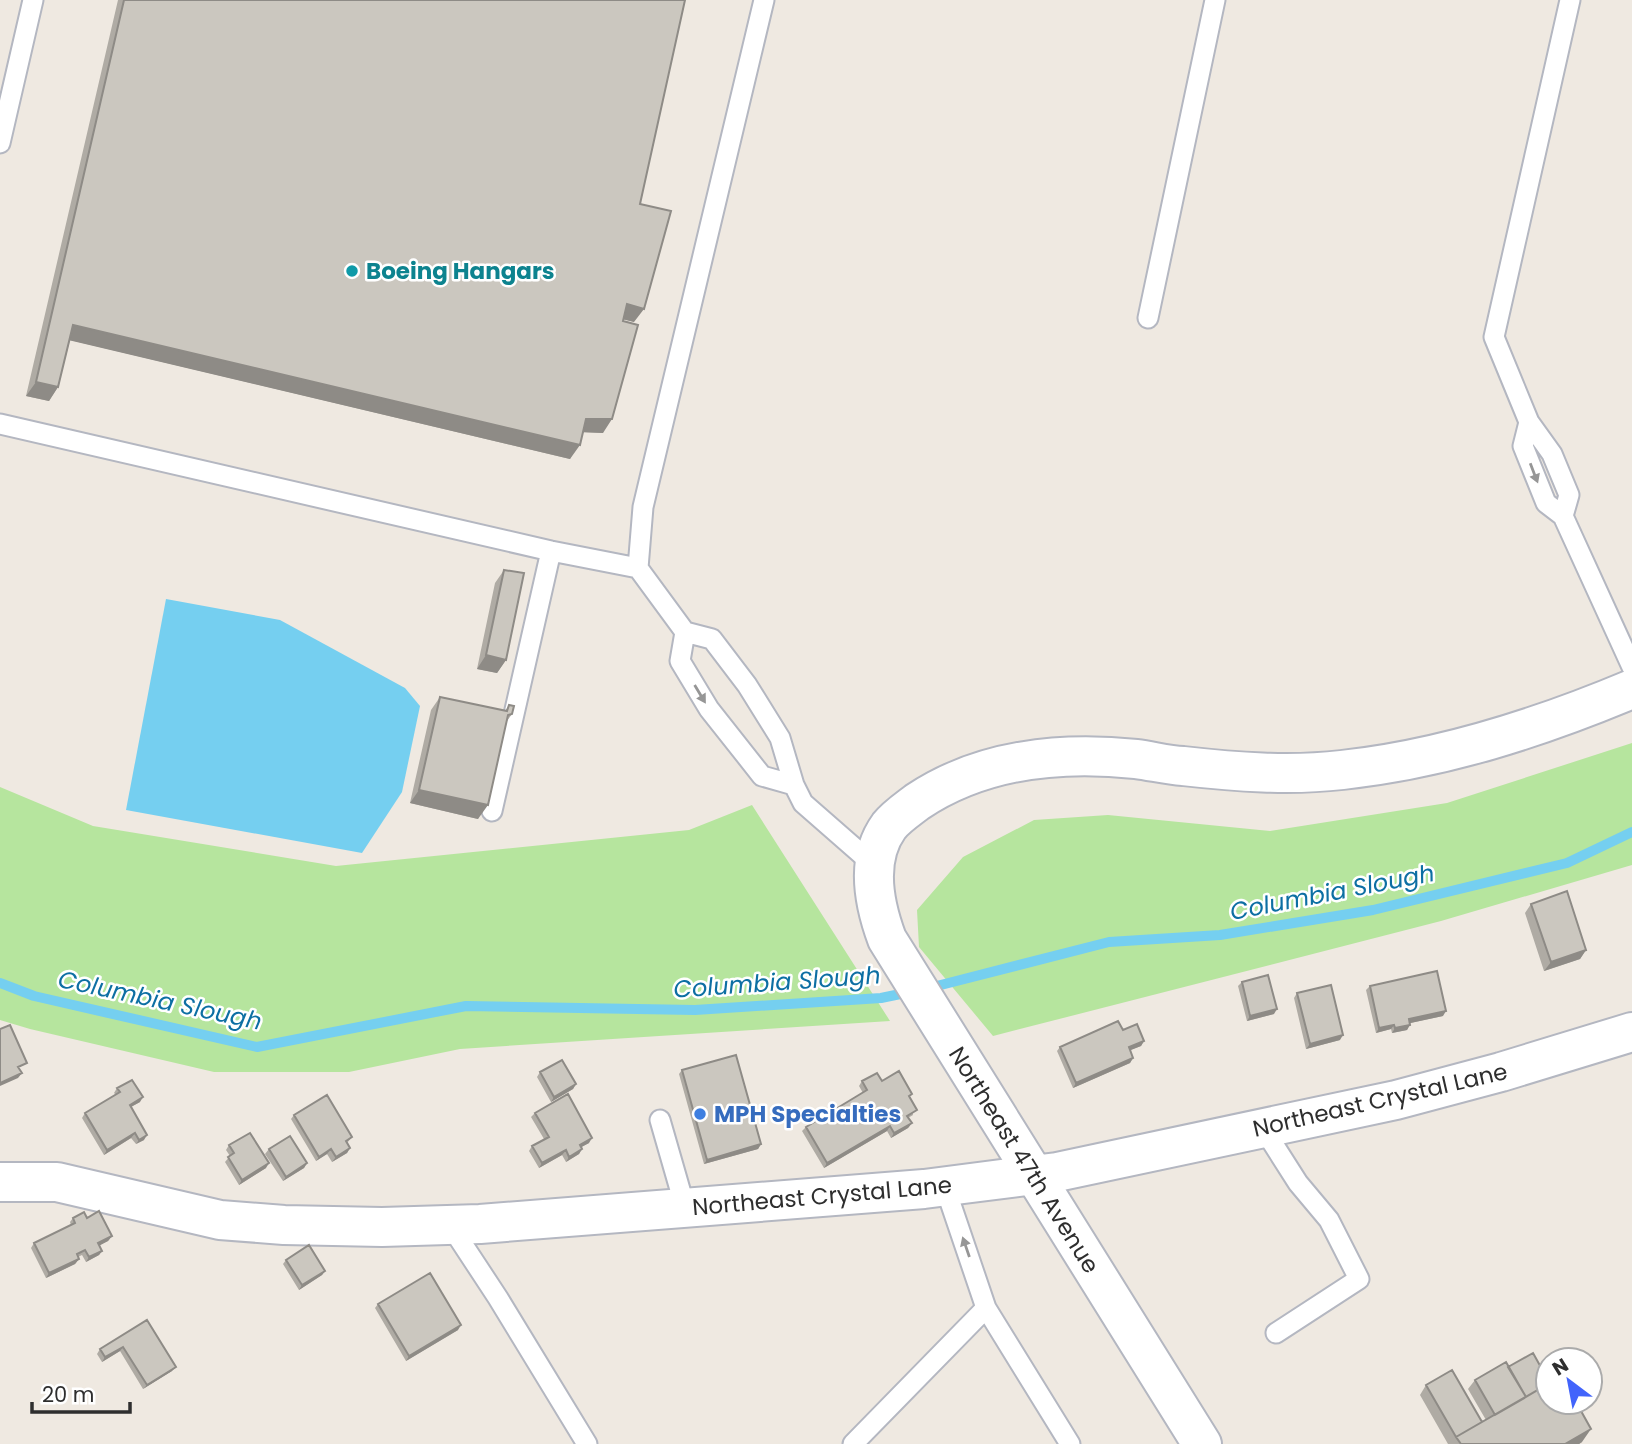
<svg xmlns="http://www.w3.org/2000/svg" width="1632" height="1444" font-family="Poppins,sans-serif">
	<rect width="100%" height="100%" fill="#efe9e1"/>
	<path fill="#b6e59e" d="M1632,743V865L1441,921L993,1036L919,947L917,910L963,857L1034,820L1108,815L1270,831L1447,803Z
		M0,787L93,826L336,866L689,830L752,805L890,1021L460,1049L349,1072H214L30,1029L0,1020Z"/>
	<path fill="#75cff0" d="M166,599L280,620L405,688L420,706L402,792L362,853L126,810Z"/>
	<g fill="none" stroke-linecap="round" stroke-linejoin="round">
		<path stroke="#75cff0" stroke-width="10" d="M0,983L34,996L257,1047L466,1006L695,1010L881,998L910,992
			M929,988L1109,942L1220,935L1373,910L1567,863L1632,832"/>
		<defs>
			<path id="service" d="M764,0L643,507L638,568L685,632L712,639L747,685L780,738L794,785L803,803L875,866
				M0,143L33,0
				M1148,318L1215,0
				M1529,422L1523,446L1546,503L1563,516L1632,667
				M0,424L551,551L638,568
				M1563,516L1569,495L1552,454L1529,422L1494,337L1570,0
				M685,632L680,661L709,709L762,776L794,785
				M492,811L551,551
				M660,1120L685,1207
				M1263,1128L1298,1183L1329,1220L1359,1279L1276,1333
				M945,1187L986,1308L1070,1444
				M450,1225L498,1298L587,1444
				M853,1444L986,1308"/>
			<path id="minor" d="M0,1182H57L220,1220L284,1225L382,1227L480,1224L924,1189L1057,1172L1396,1100L1501,1072L1632,1032"/>
			<path id="tertiary" d="M1202,1444L887,939C874,904 865,859 889,826C896,817 908,809 917,802C981,759 1061,751 1136,759C1152,761 1167,765 1183,766C1236,772 1289,776 1342,770C1443,759 1539,728 1632,689"/>
		</defs>
		<use href="#service" stroke="#b4b7c1" stroke-width="23"/>
		<use href="#minor" stroke="#b4b7c1" stroke-width="42"/>
		<use href="#tertiary" stroke="#b4b7c1" stroke-width="42"/>
		<use href="#service" stroke="#fff" stroke-width="19"/>
		<use href="#minor" stroke="#fff" stroke-width="38"/>
		<use href="#tertiary" stroke="#fff" stroke-width="38"/>
	</g>
	<path fill="#afaba4" d="M118,0H685L640,204L634,322L623,319L603,433L583,432L570,459L70,340L58,387L49,401L26,396Z
		M504,570L506,660L497,673L477,669L495,583Z
		M440,697L505,711L509,705L512,714L507,721L478,819L410,803L431,710Z
		M1531,904L1586,950L1580,959L1544,971L1525,913Z
		M1242,982L1274,1014L1247,1021L1238,986Z
		M1370,986L1443,1016L1410,1023L1407,1030L1392,1033L1391,1029L1376,1033L1366,990Z
		M1297,993L1340,1040L1306,1049L1294,998Z
		M1123,1030L1144,1041L1141,1046L1130,1050L1133,1058L1130,1063L1073,1088L1057,1051L1060,1047Z
		M682,1070L761,1144L758,1149L704,1164L679,1074Z
		M540,1072L576,1084L573,1089L551,1102L537,1077Z
		M862,1081H882L912,1094L910,1097L913,1115L908,1118L912,1123L908,1128L891,1138L887,1131L824,1168L802,1131L806,1127L863,1093L859,1086Z
		M117,1088L140,1102L131,1107L144,1140L136,1144L131,1138L104,1155L82,1118L85,1113L116,1095L114,1093Z
		M535,1113L589,1143L581,1147L582,1149L579,1154L566,1162L562,1155L539,1168L529,1151L532,1146L544,1139L531,1117Z
		M294,1115L352,1137L347,1143L350,1148L347,1153L332,1162L327,1154L316,1161L291,1119Z
		M229,1145L266,1168L239,1185L225,1162L230,1156L226,1150Z
		M269,1149L307,1163L304,1168L283,1181L265,1154Z
		M73,1218H87L112,1236L108,1241L99,1245L102,1251L99,1255L86,1262L82,1255L78,1257L79,1259L75,1264L46,1278L31,1248L34,1243L71,1225L70,1222Z
		M286,1260L325,1271L322,1275L299,1290L283,1264Z
		M378,1304L458,1330L406,1361L375,1308Z
		M147,1320L172,1371L143,1389L120,1351L102,1362L97,1354L100,1349Z
		M1508,1367L1582,1442L1579,1444H1448L1420,1395L1426,1385L1482,1422L1486,1420L1468,1389L1475,1380Z"/>
	<path fill="#8e8b86" d="M627,304L644,309L634,322L618,318Z
		M73,325L580,445L570,459L64,339Z
		M36,382L58,387L49,401L26,396Z
		M586,419H612L603,433L577,432Z
		M486,655L506,660L497,673L477,669Z
		M419,790L488,805L478,819L410,803Z
		M1586,950L1580,959L1544,971L1551,962Z
		M1277,1009L1274,1014L1247,1021L1250,1016Z
		M1446,1011L1443,1016L1406,1024L1409,1019Z
		M1394,1025L1391,1029L1376,1033L1379,1028Z
		M1410,1025L1407,1030L1392,1033L1395,1028Z
		M1343,1035L1340,1040L1306,1049L1310,1044Z
		M1144,1041L1141,1046L1126,1052L1129,1047Z
		M1133,1058L1130,1063L1073,1088L1076,1083Z
		M22,1073L18,1078L0,1086V1083Z
		M576,1084L573,1089L551,1102L554,1097Z
		M143,1097L140,1102L127,1109L130,1105Z
		M912,1123L908,1128L891,1138L894,1133Z
		M890,1126L887,1131L824,1168L827,1163Z
		M135,1133L131,1138L104,1155L107,1150Z
		M147,1135L144,1140L136,1144L139,1140Z
		M592,1138L589,1143L576,1150L580,1145Z
		M761,1144L758,1149L704,1164L707,1160Z
		M350,1148L347,1153L332,1162L336,1157Z
		M331,1149L327,1154L316,1161L319,1157Z
		M582,1149L579,1154L566,1162L569,1157Z
		M566,1150L562,1155L539,1168L542,1163Z
		M269,1163L266,1168L239,1185L242,1180Z
		M307,1163L304,1168L283,1181L286,1177Z
		M112,1236L108,1241L95,1248L98,1243Z
		M102,1251L99,1255L86,1262L89,1257Z
		M79,1259L75,1264L46,1278L49,1273Z
		M325,1271L322,1275L299,1290L302,1285Z
		M461,1325L458,1330L406,1361L409,1356Z
		M123,1347L120,1351L102,1362L105,1357Z
		M176,1367L172,1371L143,1389L147,1385Z
		M1591,1429L1582,1442L1579,1444H1565Z"/>
	<path fill="#cbc7bf" stroke="#8e8b86" stroke-width="2" d="M124,0H685L640,204L671,211L644,309L627,304L623,321L638,325L612,419H586L580,445L73,325L58,387L36,382Z
		M504,570L524,573L506,660L486,655Z
		M440,697L507,711L509,705L514,706L512,714L508,715L488,805L419,790Z
		M1567,891L1586,950L1551,962L1531,904Z
		M1437,971L1446,1011L1409,1019L1410,1025L1395,1028L1394,1025L1379,1028L1370,986Z
		M1268,975L1277,1009L1250,1016L1242,982Z
		M1331,985L1343,1035L1310,1044L1297,993Z
		M1118,1021L1123,1030L1137,1024L1144,1041L1129,1047L1133,1058L1076,1083L1060,1047Z
		M10,1025L27,1063L18,1067L22,1073L0,1083V1029Z
		M736,1055L761,1144L707,1160L682,1070Z
		M562,1060L576,1084L554,1097L540,1072Z
		M899,1071L912,1094L909,1096L917,1110L907,1116L912,1123L894,1133L890,1126L827,1163L806,1127L867,1090L862,1081L877,1073L882,1081Z
		M132,1080L143,1097L130,1105L147,1135L139,1140L135,1133L107,1150L85,1113L120,1092L117,1088Z
		M568,1094L592,1138L580,1145L582,1149L569,1157L566,1150L542,1163L532,1146L549,1137L535,1113Z
		M327,1095L352,1137L346,1141L350,1148L336,1157L331,1149L319,1157L294,1115Z
		M250,1133L269,1163L242,1180L228,1157L234,1153L229,1145Z
		M290,1136L307,1163L286,1177L269,1149Z
		M99,1211L112,1236L98,1243L102,1251L89,1257L85,1250L77,1254L79,1259L49,1273L34,1243L75,1223L73,1218L84,1212L87,1218Z
		M309,1245L325,1271L302,1285L286,1260Z
		M430,1273L461,1325L409,1356L378,1304Z
		M147,1320L176,1367L147,1385L123,1347L105,1357L100,1349Z
		M1533,1353L1548,1380V1384L1526,1397L1508,1367Z
		M1506,1362L1526,1397L1495,1415L1475,1380Z
		M1452,1370L1482,1422L1456,1437L1426,1385Z
		M1548,1384V1402H1576L1591,1429L1565,1444H1461L1456,1437Z"/>
	<defs><path id="oneway-solid" d="M-6-.8H1V-3.2L6.5 0L1 3.2V.8H-6Z" transform="scale(1.75)"/></defs>
	<g fill="#969696">
		<use href="#oneway-solid" transform="translate(1534 473) rotate(69)"/>
		<use href="#oneway-solid" transform="translate(700 694) rotate(59)"/>
		<use href="#oneway-solid" transform="translate(966 1247) rotate(-109)"/>
	</g>
	<circle fill="#0f9aa8" stroke="#fff" stroke-width="2.5" cx="352" cy="271" r="7"/>
	<circle fill="#3f7fe0" stroke="#fff" stroke-width="2.5" cx="700" cy="1114" r="7"/>
	<g text-anchor="middle" dominant-baseline="central" stroke-width="5" stroke-linejoin="round" paint-order="stroke">
		<g font-size="23" font-weight="bold" fill="#0d838f" stroke="#fff" text-anchor="start">
			<text x="366" y="271">Boeing Hangars</text>
		</g>
		<g font-size="23" fill="#2e2e2e" stroke="#fff">
			<text transform="translate(1380 1100) rotate(-13)">Northeast Crystal Lane</text>
			<text transform="translate(1024 1160) rotate(58)">Northeast 47th Avenue</text>
			<text transform="translate(822 1196) rotate(-5)">Northeast Crystal Lane</text>
		</g>
		<g font-size="23" font-weight="bold" fill="#366cbe" stroke="#fff" text-anchor="start">
			<text x="714" y="1114">MPH Specialties</text>
		</g>
		<g font-size="24" font-style="italic" fill="#0d6fa3" stroke="#fff">
			<text transform="translate(1332 892) rotate(-11)">Columbia Slough</text>
			<text transform="translate(777 982) rotate(-4)">Columbia Slough</text>
			<text transform="translate(160 1000) rotate(12)">Columbia Slough</text>
		</g>
	</g>
	<g transform="translate(1569 1381) rotate(328)"><circle r="33" fill="#ffffff" stroke="#ababab" stroke-width="2"/>
	<path d="M0-5L12 26L0 18L-12 26Z" fill="#4264fb"/>
	<text y="-10" font-size="19" font-weight="bold" text-anchor="middle" fill="#2e2e2e">N</text>
	</g>
	<path d="M32 1402v10h98v-10" fill="none" stroke="#2e2e2e" stroke-width="3.5"/>
	<text x="42" y="1402" font-size="21" fill="#2e2e2e" stroke="#ffffff" stroke-width="5" paint-order="stroke">20 m</text>
</svg>
